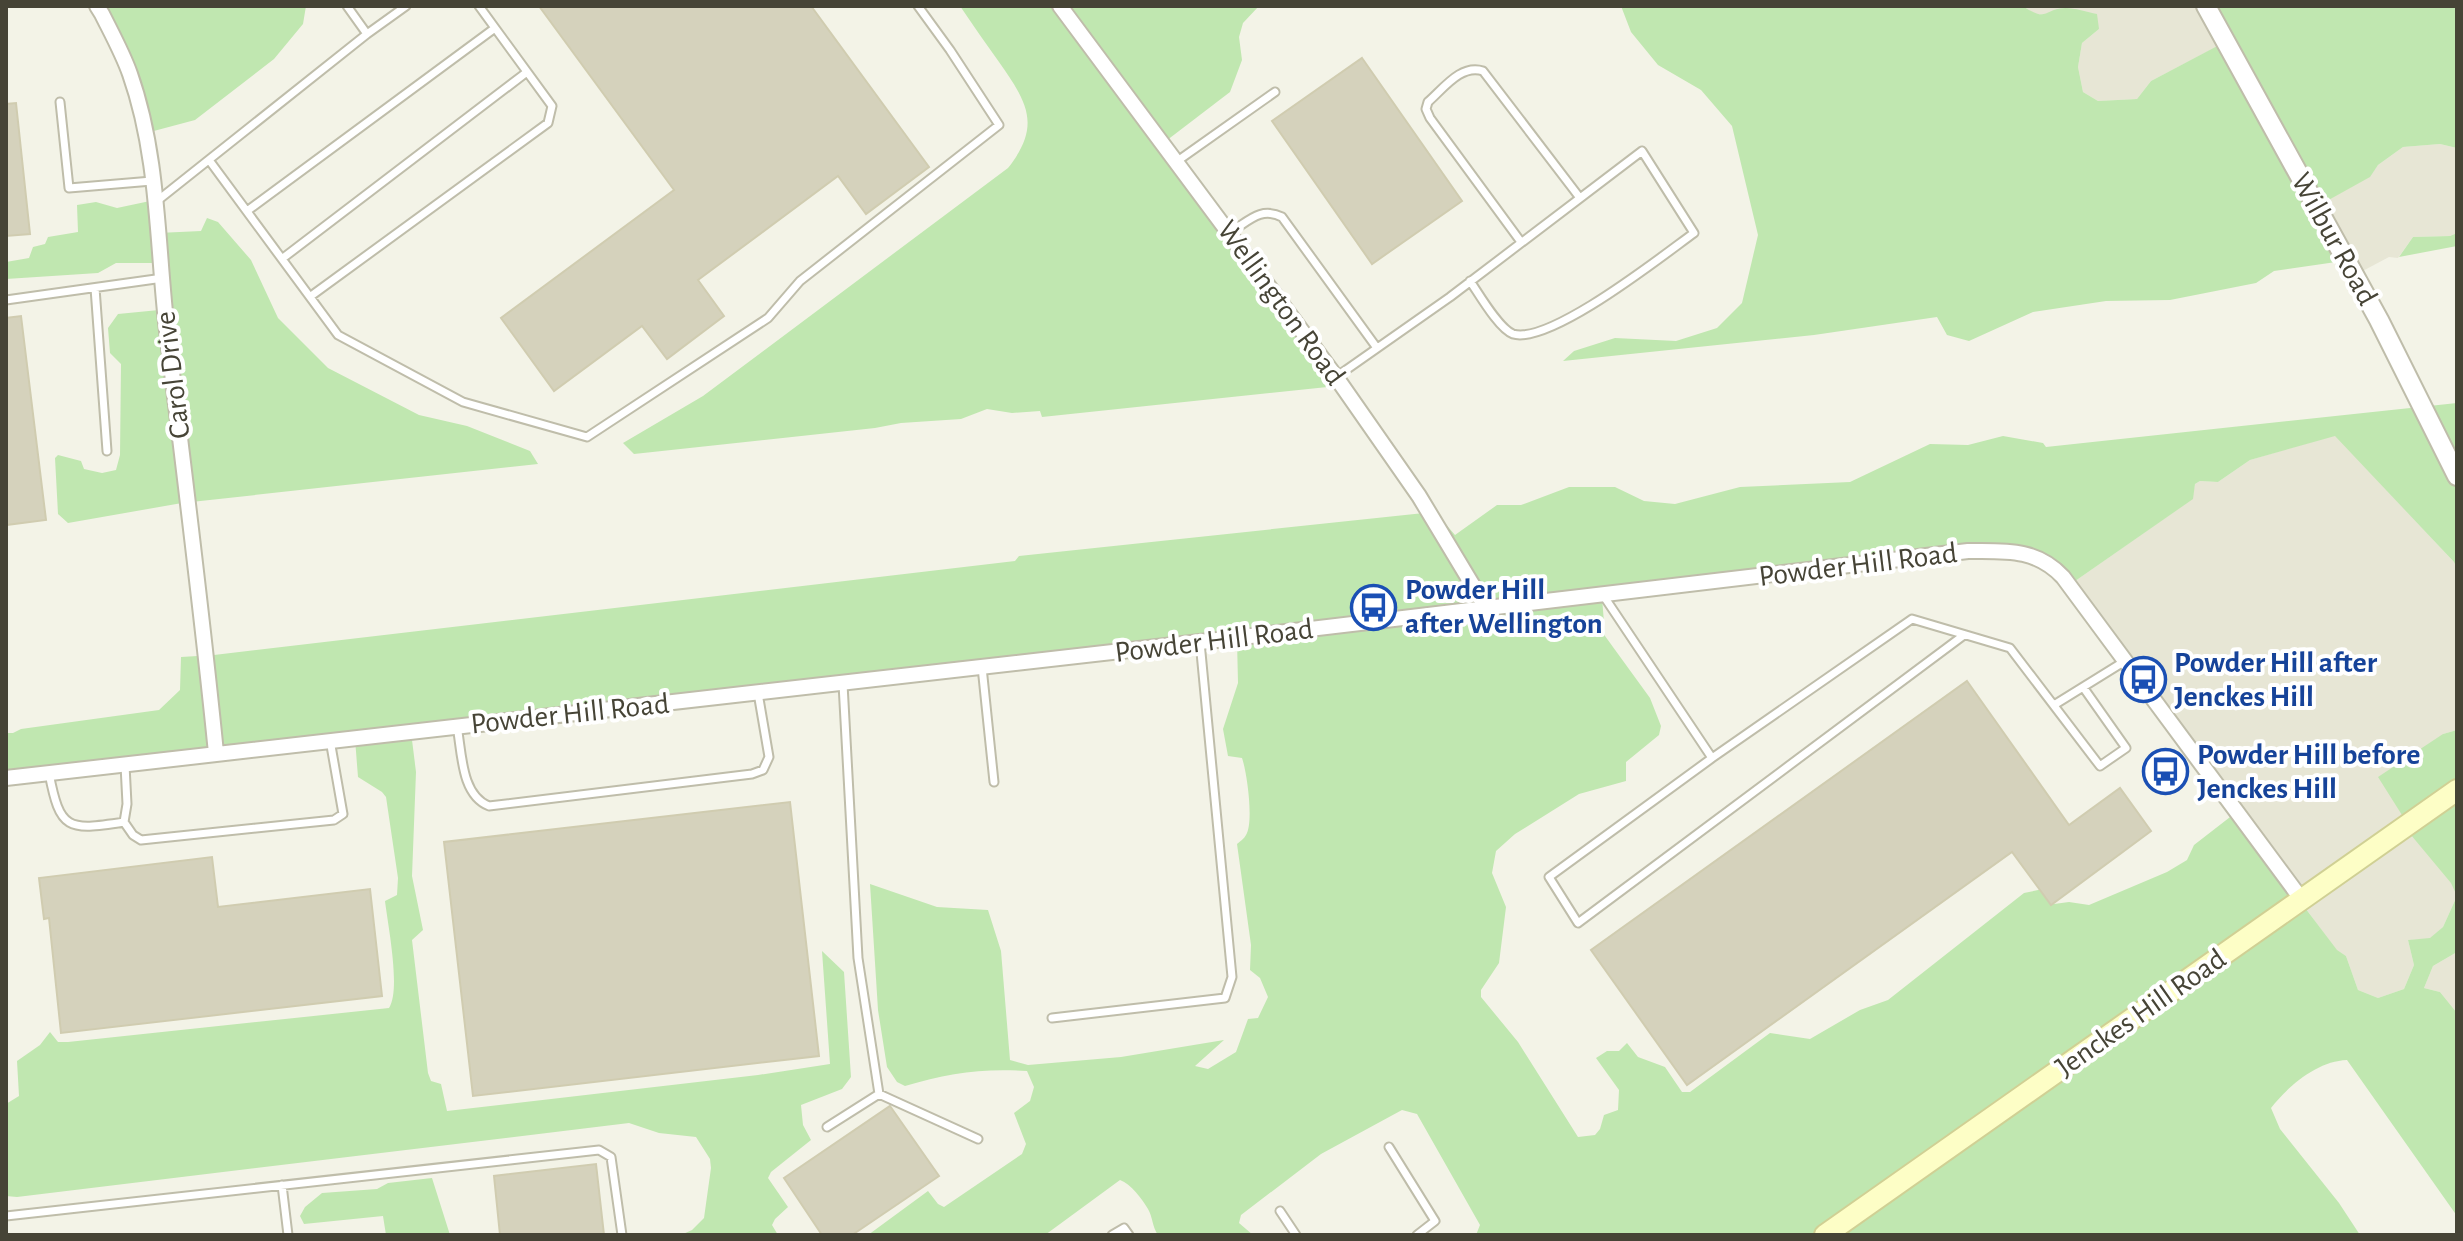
<svg xmlns="http://www.w3.org/2000/svg" width="2463" height="1241" font-family="'Alegreya Sans',sans-serif">
	<rect width="100%" height="100%" fill="#f3f3e7"/>
	<path fill="#e7e6d5" d="M2023,6H2204L2224,43L2151,81L2137,99L2098,101L2083,92L2078,67L2082,43L2099,29L2064,8L2048,14H2035Z
		M2440,144L2457,148V233L2450,236L2413,237L2398,258L2389,257L2357,274L2315,207L2369,177L2378,165L2403,147Z
		M2335,435L2454,562L2457,569V730L2443,734L2452,883L2457,896L2443,927L2430,939L2408,940L2414,965L2404,989L2378,998L2358,990L2346,956L2337,951L2068,586L2192,499L2195,484L2200,481L2218,482L2250,460Z
		M2457,952V1013L2440,992L2424,988L2433,966Z"/>
	<path fill="#c0e7b0" d="M96,6H306L303,24L274,59L195,120L150,132L127,67Z
		M960,6H1259L1243,23L1239,37L1242,60L1230,92L1162,144L1337,386L1042,417L1040,411L1012,413L987,409L961,419L901,423L875,428L634,454L623,443L703,396L1008,168C1042,125 1027,102 999,62C986,44 973,25 960,6Z
		M1621,6H2023C2048,23 2043,9 2065,8C2075,8 2087,12 2097,14L2099,29L2082,43L2078,67L2083,92L2098,101L2137,99L2151,81L2223,43L2204,6H2457V148L2440,144L2403,147L2378,165L2370,177L2316,207L2343,261L2274,271L2256,283L2170,300L2106,301L2033,312L1969,341L1947,335L1937,317L1814,335L1563,361L1574,351L1615,338L1676,341L1717,328L1742,303L1758,235L1732,126L1701,90L1658,65L1631,32Z
		M150,201L158,233L201,231L207,218L218,222L251,260L278,318L328,368L419,415L467,426L530,451L538,464L182,503L68,523L58,514L55,458L58,455L81,461L84,469L102,473L116,470L120,455L121,364L110,353L108,328L118,314L159,310L158,263H116L98,273L6,279V262L29,258L33,247L45,244L48,237L78,232L77,205L96,202L117,208Z
		M2457,233V246L2399,257L2413,237L2450,236Z
		M2457,403V569L2454,562L2335,436L2250,460L2218,482L2200,481L2195,484L2193,499L2068,586L2031,556L1962,551L1602,597L1605,636L1650,698L1661,726L1659,735L1626,762V781L1579,794L1515,834L1496,851L1492,873L1506,907L1499,963L1481,990V997L1518,1042L1578,1137L1595,1135L1600,1129L1604,1115L1618,1110L1619,1090L1596,1058L1607,1051H1619L1627,1043L1638,1057L1665,1067L1682,1092H1690L1770,1033L1810,1039L1860,1010L1888,1000L2024,893L2043,889L2054,904L2069,902L2089,905L2167,872L2187,860L2194,845L2234,814L2337,950L2346,956L2358,990L2378,998L2404,989L2414,965L2408,940L2430,938L2443,927L2457,896L2451,883L2406,829L2407,823L2378,777L2443,734L2457,730V952L2433,966L2424,988L2440,992L2457,1013V1216L2347,1060C2318,1061 2289,1085 2271,1108L2280,1129L2339,1203L2360,1235H1476L1480,1225L1417,1114L1402,1110L1321,1154L1241,1215L1239,1223L1253,1235H1158C1152,1226 1153,1218 1148,1209C1142,1199 1131,1184 1120,1180L1045,1235H868L928,1191L938,1204L944,1207L1022,1154L1026,1144L1014,1113L1030,1101L1034,1087L1027,1071C983,1068 947,1073 905,1086L897,1082L887,1067L878,1010L870,884L937,907L988,910L1001,951L1010,1060L1028,1065L1121,1057L1224,1040L1195,1066L1208,1069L1236,1052L1248,1019L1258,1018L1268,997L1260,978L1250,970L1251,945L1237,844C1240,841 1244,839 1246,835C1254,823 1247,772 1242,758L1228,756L1223,729L1238,683L1237,640L411,732L416,772L412,876L423,930L412,940L428,1073L431,1081L441,1084L447,1111L758,1075L830,1064L822,951L844,972L851,1077L842,1089L801,1105L803,1125L811,1140L771,1172L768,1178L788,1207L775,1219L772,1225L778,1235H681L692,1230L704,1218L711,1168L710,1159L696,1137L659,1133L629,1123L17,1197L6,1196V1104L19,1096L17,1061L40,1045L50,1032L58,1042H68L389,1008C401,990 388,926 385,901L397,895L398,878L386,797L382,792L358,777L355,739L6,778V733H13L21,729L159,710L180,690L181,657L214,655L1015,561L1019,556L1424,513L1437,514L1455,535L1497,505H1521L1569,487H1615L1644,501L1675,504L1740,487L1850,482L1930,444L1968,445L2003,436L2043,443L2046,447Z
		M432,1178L450,1235H386L383,1216L304,1224L300,1216L305,1207L322,1193L377,1189L388,1183Z"/>
	<path fill="#d5d2bc" stroke="#d0ccb0" stroke-width="2" d="M539,6H811L929,167L866,214L838,176L698,280L724,316L667,359L642,326L554,391L501,318L674,190Z
		M1362,58L1462,201L1372,264L1272,121Z
		M16,103L30,234L6,236V104Z
		M21,316L46,520L6,525V318Z
		M1967,681L2069,825L2120,788L2151,831L2051,905L2012,852L1687,1085L1591,950Z
		M790,802L819,1056L473,1096L444,842Z
		M212,857L218,907L370,889L382,996L61,1033L49,918L44,919L39,878Z
		M890,1106L939,1176L852,1235H822L784,1178Z
		M596,1164L604,1235H500L494,1176Z"/>
	<g fill="none" stroke-linecap="round" stroke-linejoin="round">
		<defs>
			<path id="service" d="M347,6L367,34
				M60,102L69,188L152,181
				M209,160L338,335L463,402L587,437L768,318L800,281L999,125L950,50L918,6
				M1176,162L1275,92
				M157,201L367,34L406,6
				M247,211L495,28
				M1229,233C1248,222 1260,206 1282,217L1377,348
				M1521,242L1430,118L1426,109L1428,102C1444,88 1461,64 1483,71L1580,198
				M283,258L527,72
				M95,288L107,451
				M311,296L548,123L552,106L479,6
				M6,300L163,278
				M1336,377L1450,297L1642,151L1694,233C1662,256 1550,345 1513,334C1499,329 1479,294 1470,281
				M1603,595L1712,758L1549,877L1578,923L1964,635
				M982,667L994,782
				M2054,705L2125,661
				M457,726C462,753 461,795 489,806L752,774L763,770L769,757L758,693
				M1712,758L1912,619L2010,648L2100,766L2126,748L2083,687
				M49,773C60,830 67,831 124,822L133,835L141,840L334,820L343,814L330,740
				M124,822L127,804L125,765
				M1052,1018L1225,998L1232,977L1200,642
				M879,1094L978,1139
				M827,1127L879,1094L858,958L843,684
				M1389,1147L1435,1221L1417,1235
				M282,1185L288,1235
				M1280,1211L1296,1235
				M6,1216L599,1150L611,1157L622,1235
				M1112,1235L1124,1228L1129,1235"/>
			<path id="minor" d="M97,6L102,14C112,34 123,54 130,74C159,156 157,246 167,331C184,472 202,612 216,753
				M1060,6L1336,377L1419,496L1487,609
				M6,778L1200,642L1968,551C2005,551 2036,548 2063,577L2302,900"/>
			<path id="tertiary" d="M2206,6L2379,320L2457,476"/>
			<path id="secondary" d="M1825,1235L2457,790"/>
		</defs>
		<use href="#service" stroke="#bfbdaa" stroke-width="11"/>
		<use href="#minor" stroke="#bfbdaa" stroke-width="18"/>
		<use href="#tertiary" stroke="#bfbdaa" stroke-width="22"/>
		<use href="#secondary" stroke="#d0d094" stroke-width="24"/>
		<use href="#service" stroke="#fff" stroke-width="7"/>
		<use href="#minor" stroke="#fff" stroke-width="14"/>
		<use href="#tertiary" stroke="#fff" stroke-width="18"/>
		<use href="#secondary" stroke="#fdfec6" stroke-width="20"/>
	</g>
	<defs>
		<symbol id="bus-ring" viewBox="-11 -11 22 22"><circle r="9.5" fill="#fff" stroke="#1a4fb4" stroke-width="1.5"/><path d="M-5-6H5V4H4V6H2V4H-2V6H-4V4H-5ZM-3.5-4V0h7V-4ZM-3.5 1.2v1.5H-2V1.2ZM2 1.2v1.5H3.5V1.2Z" fill="#1a4fb4"/></symbol>
	</defs>
	<g fill-rule="evenodd">
		<use href="#bus-ring" x="1348" y="582" width="51" height="51"/>
		<use href="#bus-ring" x="2118" y="654" width="51" height="51"/>
		<use href="#bus-ring" x="2140" y="746" width="51" height="51"/>
	</g>
	<g text-anchor="middle" dominant-baseline="central" stroke-width="8" stroke-linejoin="round" paint-order="stroke">
		<g font-size="30" fill="#464436" stroke="#fff">
			<text transform="translate(2334 239) rotate(61)">Wilbur Road</text>
			<text transform="translate(1281 303) rotate(54)">Wellington Road</text>
			<text transform="translate(173 375) rotate(-97)">Carol Drive</text>
			<text transform="translate(1858 565) rotate(-7)">Powder Hill Road</text>
			<text transform="translate(1214 641) rotate(-7)">Powder Hill Road</text>
			<text transform="translate(570 714) rotate(-6)">Powder Hill Road</text>
			<text transform="translate(2141 1013) rotate(-35)">Jenckes Hill Road</text>
		</g>
		<g font-size="30" font-weight="bold" fill="#164399" stroke="#fff" text-anchor="start">
			<text x="1405" y="590">Powder Hill<tspan x="1405" dy="34">after Wellington</tspan></text>
			<text x="2174" y="663">Powder Hill after<tspan x="2174" dy="34">Jenckes Hill</tspan></text>
			<text x="2197" y="755">Powder Hill before<tspan x="2197" dy="34">Jenckes Hill</tspan></text>
		</g>
	</g>
	<rect width="2463" height="1241" fill="none" stroke="#464436" stroke-width="16"/>
</svg>
